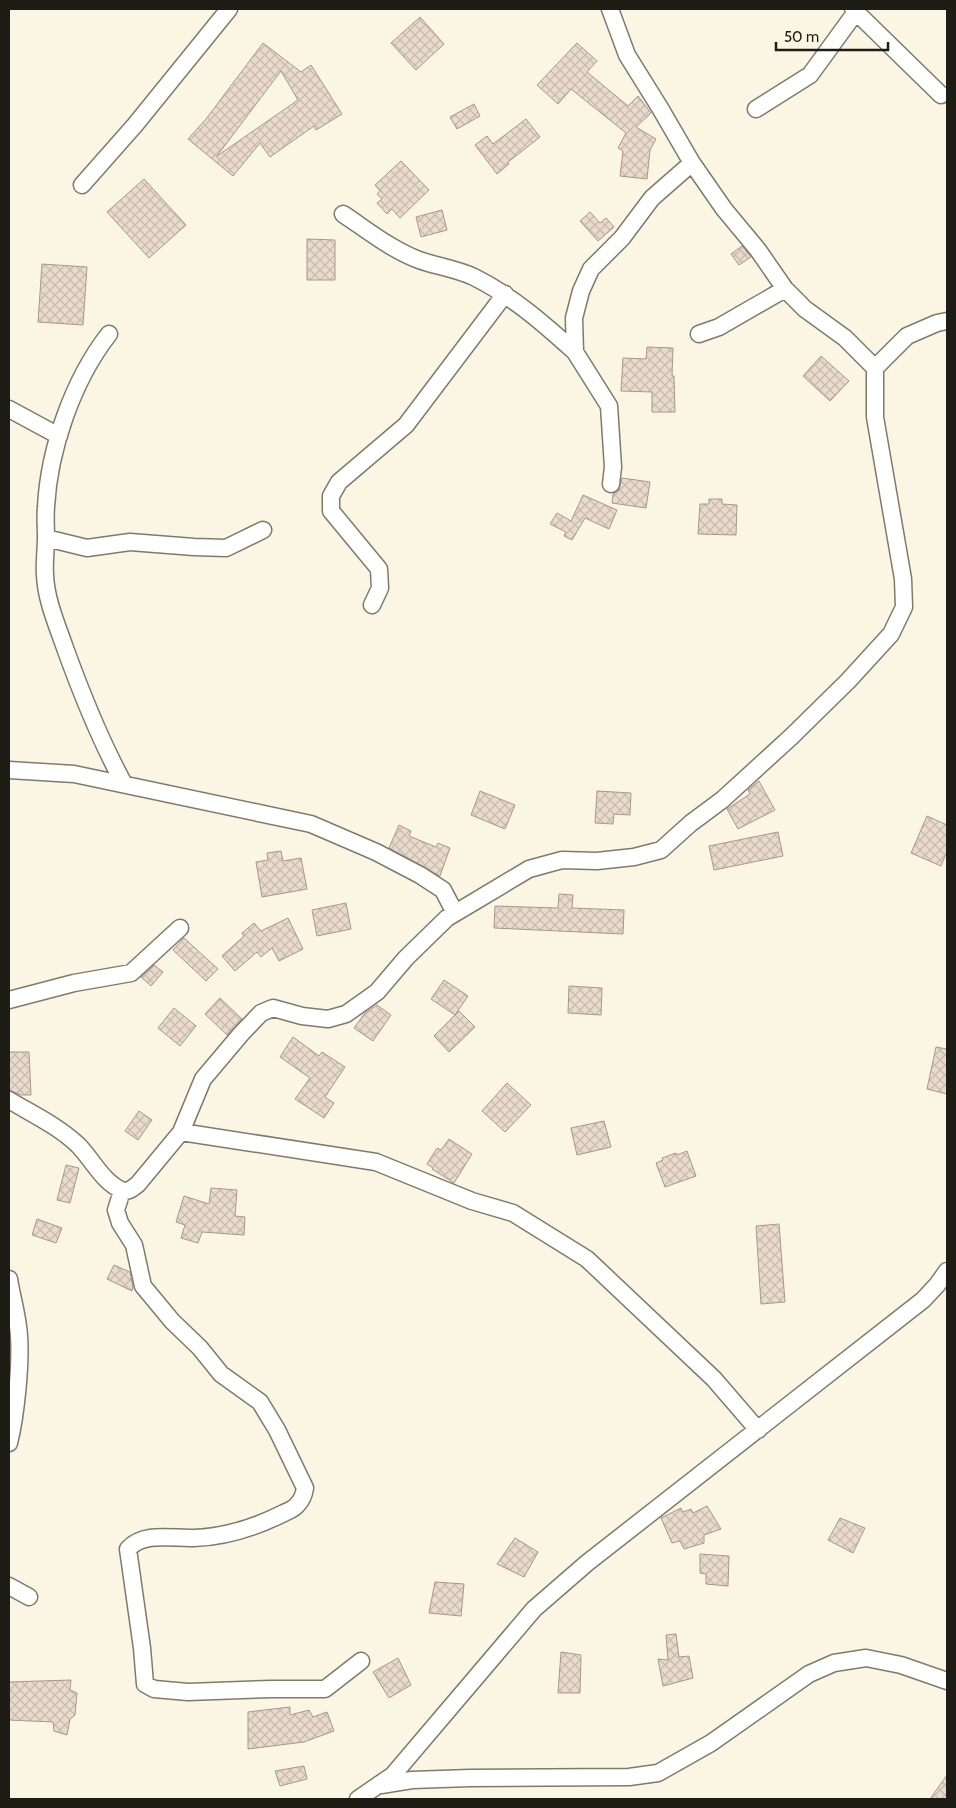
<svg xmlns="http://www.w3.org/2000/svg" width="956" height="1808" font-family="Cabin,sans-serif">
	<defs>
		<pattern id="building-cross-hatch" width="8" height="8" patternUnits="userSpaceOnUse" patternTransform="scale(1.25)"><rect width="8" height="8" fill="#eadacd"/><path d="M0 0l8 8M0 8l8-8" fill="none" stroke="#c8baaf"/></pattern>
	</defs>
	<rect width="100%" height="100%" fill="#fbf6e4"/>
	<path fill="url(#building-cross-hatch)" stroke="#a7988c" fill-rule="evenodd" d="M420,17L444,44L416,70L391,43Z
		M263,43L301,72L311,65L342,114L316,130L314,126L270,157L260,143L233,176L188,139L206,119ZM281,71L298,100L217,156Z
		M577,43L597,61L587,72L628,106L638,96L651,113L636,127L656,139L650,150L647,179L620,176L623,151L618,148L626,133L571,89L558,104L537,85Z
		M474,104L480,116L457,129L450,117Z
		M526,119L540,137L507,163L509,164L497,174L475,145L487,136L493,144Z
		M401,161L429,190L400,218L392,209L387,214L377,203L382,199L377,194L380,191L375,185Z
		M144,179L186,225L149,258L107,212Z
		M442,210L447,230L421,237L416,217Z
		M590,212L600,223L606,218L614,227L598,241L580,221Z
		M307,239L335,240V280H307Z
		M742,246L751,257L739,265L731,254Z
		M42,264L87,267L83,325L38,322Z
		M647,347L673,348L672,376H674L675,412H652V392L621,391L623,358L646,359Z
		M821,356L849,381L830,401L803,376Z
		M622,478L650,482L646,508L612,503L613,494L619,490Z
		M583,495L617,510L609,529L585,518L572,540L564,536L566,532L550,524L557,513L571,521Z
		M709,499H722V504L737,505L736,535L698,534L700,504H709Z
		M759,781L775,810L738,829L727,809L750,794L748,790Z
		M480,791L515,805L505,829L471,815Z
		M597,791L631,793L630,815L614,814L613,824L595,823Z
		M927,816L947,825V851L941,866L911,853Z
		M399,825L411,831L409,836L436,847L438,843L450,848L440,876L389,848Z
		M778,832L783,856L714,870L709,846Z
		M281,851L283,861L301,858L307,889L262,897L256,862L268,860L267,853Z
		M559,894L573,895L572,908L624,910L623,934L494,928L495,906L558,908Z
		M346,903L351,929L317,936L312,910Z
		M288,918L303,949L279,961L272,948L261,957L257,952L235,971L222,956L244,936L242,933L254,923L261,931Z
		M184,938L218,969L206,981L173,950Z
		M154,965L163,972L151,986L141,977Z
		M444,980L468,996L455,1015L431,999Z
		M569,986L602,988L601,1015L568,1013Z
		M220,998L242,1019L227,1035L205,1014Z
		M377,1005L391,1015L373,1041L354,1028L365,1013Z
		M174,1008L196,1026L180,1046L158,1028Z
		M459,1011L475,1027L449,1052L434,1036Z
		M293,1037L319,1056L322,1052L345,1067L325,1097L334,1103L324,1118L295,1099L310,1078L280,1057Z
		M936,1047L947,1049V1094L927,1089Z
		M9,1052H29L31,1095H21L9,1090Z
		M507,1083L531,1105L505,1132L482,1111Z
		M139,1111L152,1120L138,1140L125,1131Z
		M604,1121L611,1147L577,1155L571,1128Z
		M449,1139L472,1154L454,1183L432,1169L433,1168L427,1164L437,1148L441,1150Z
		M687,1151L696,1176L665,1187L656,1163L663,1160L662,1158L676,1153L677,1155Z
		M66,1165L79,1168L70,1203L57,1200Z
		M211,1188L237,1190L235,1216L245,1217L244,1235L202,1232L198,1243L181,1238L185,1225L176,1222L184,1196L209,1204Z
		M37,1219L62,1228L56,1243L32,1235Z
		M779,1224L785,1302L761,1304L756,1226Z
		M114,1265L130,1272L133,1288L132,1291L107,1279Z
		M707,1506L721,1529L704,1535V1543L684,1549L680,1541L672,1543L661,1518L681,1508L683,1512L691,1509L693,1513Z
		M840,1518L865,1528L853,1553L828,1540Z
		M515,1538L538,1552L524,1577L497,1564Z
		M700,1554L729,1556L728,1586L706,1584V1574L700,1573Z
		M435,1582L464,1584L461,1616L429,1613Z
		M676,1634L679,1657L689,1656L693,1678L663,1686L658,1659L668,1660L666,1635Z
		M561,1652L581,1655L580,1693H558Z
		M398,1658L411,1685L389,1698L373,1672Z
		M71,1680L70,1690L77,1693L75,1715L70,1719L67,1735L54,1731L53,1722L9,1720V1682Z
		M290,1707V1715L309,1710L313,1717L327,1712L334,1731L304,1742L248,1749V1712Z
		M304,1766L307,1779L280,1786L275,1771Z
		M947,1775V1799H930Z"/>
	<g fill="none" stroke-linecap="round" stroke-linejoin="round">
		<defs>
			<path id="minor" d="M853,9L941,95
				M756,109L810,75L858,9
				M82,185L135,125L229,9
				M343,214C367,230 392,250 419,260C436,266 457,269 474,277C512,296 543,323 575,352
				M109,334C73,380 49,449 46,507C45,517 46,527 46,537C46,550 44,563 45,575C46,600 57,625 65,648C82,695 100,740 124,784
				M699,334L719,327L785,289
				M875,368L907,336L937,323L947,321
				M9,409L59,436
				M611,484L613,467L609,406L575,352L574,318L581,291L591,269L622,238L652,198L692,163
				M46,538L87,548L130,542L194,547L226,548L263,530
				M372,605L380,588L379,569L331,511V496L339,482L406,425L505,294
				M9,770L74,774L311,824L376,852L420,875L443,890L455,913
				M9,1000L74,983L131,973L180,928
				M9,1100C32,1114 58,1126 78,1145C92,1159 102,1181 121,1190C128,1193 133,1188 138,1184L181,1132L203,1079L241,1034L261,1013L273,1008L302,1016L328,1019L346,1014L377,992L406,958L447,918L529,869L562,860L597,861L634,857L661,850L691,823L722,800L791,737L848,681L891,634L904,607L903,579L875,417V368L845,338L805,309L785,289L758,250L724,209L692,163L660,108L627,55L610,9
				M181,1132L376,1162L472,1201L513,1213L587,1259L714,1379L758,1430
				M122,1191L116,1210L120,1223L134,1245L143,1286L172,1321L200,1348L221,1374L260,1402L277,1430L305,1488C304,1495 302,1500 297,1505C294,1509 288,1511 284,1513C256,1527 225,1537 194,1538C173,1539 144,1531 128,1549L142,1648L145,1684L154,1689L188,1692L271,1689H325L361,1661
				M9,1279C12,1298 18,1317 19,1336C21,1364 16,1415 9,1443
				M9,1586L29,1597
				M381,1785L412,1780L470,1778L629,1777L658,1773L711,1743L809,1674L834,1663L866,1658L901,1665L947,1681
				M358,1799L393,1775L534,1609L587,1563L923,1300L937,1285L947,1271"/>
		</defs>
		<use href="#minor" stroke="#7f7b6b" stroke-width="19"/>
		<use href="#minor" stroke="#fff" stroke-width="16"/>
	</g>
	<rect width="956" height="1808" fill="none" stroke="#1d1c15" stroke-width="20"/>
	<path d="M776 42v8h112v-8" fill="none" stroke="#1d1c15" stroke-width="2.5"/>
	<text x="784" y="42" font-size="15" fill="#1d1c15" stroke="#fbf6e4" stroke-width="4" paint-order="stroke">50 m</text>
</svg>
